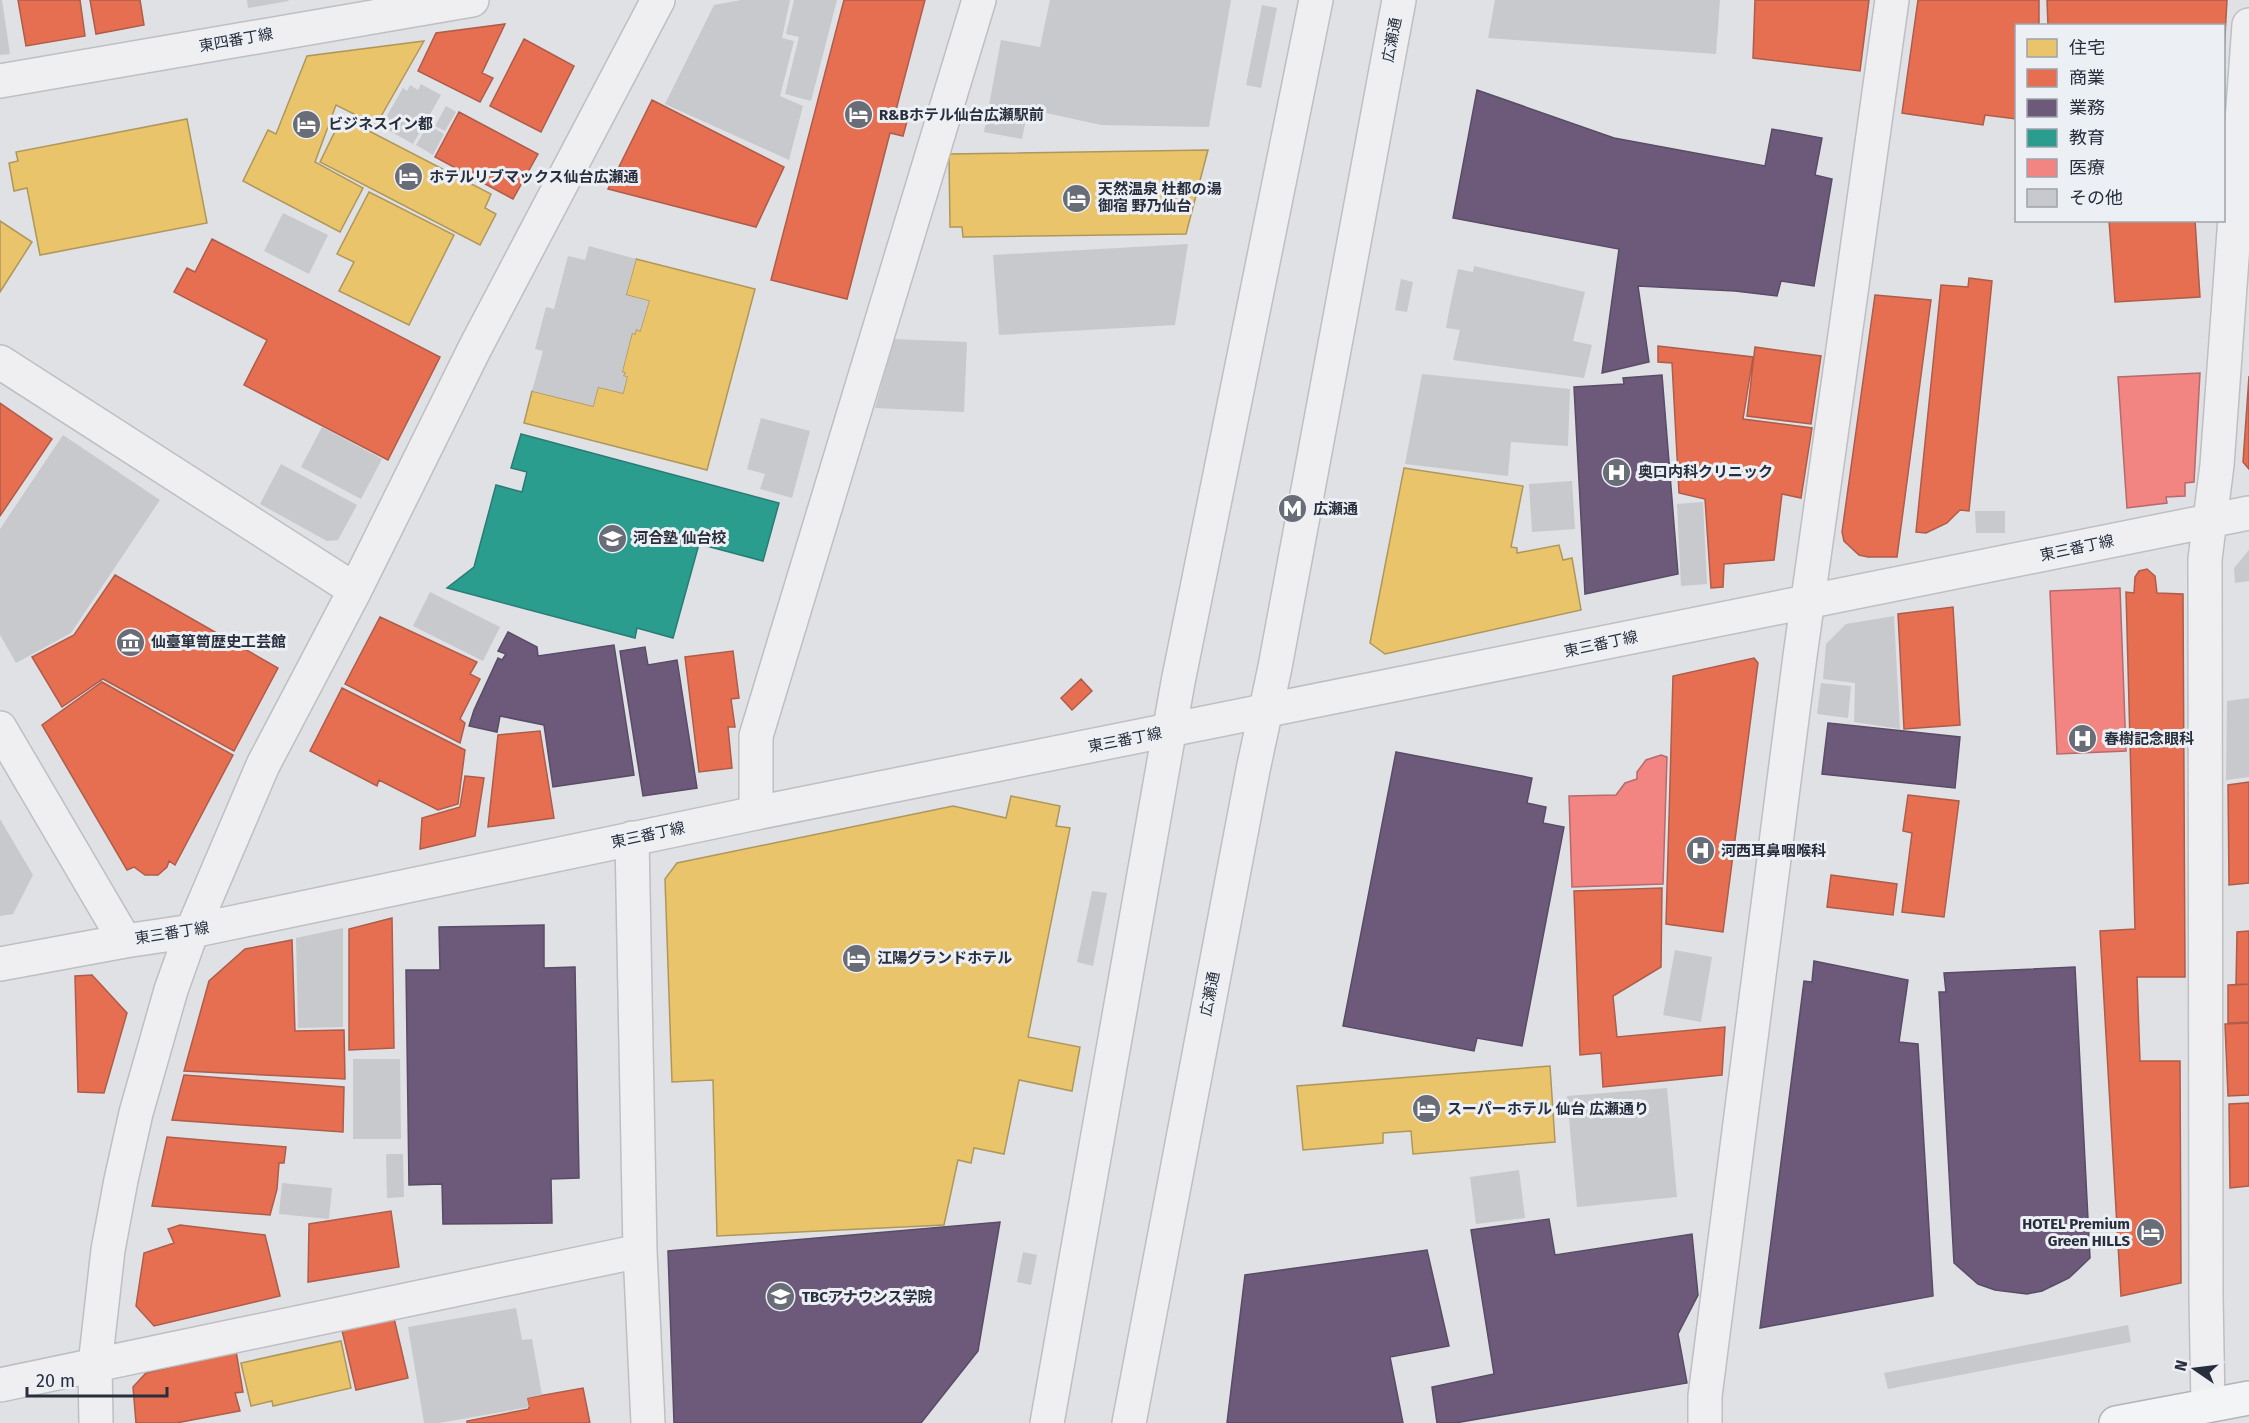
<svg xmlns="http://www.w3.org/2000/svg" width="2249" height="1423" font-family="'Fira Sans','Noto Sans JP',sans-serif">
	<rect width="100%" height="100%" fill="#dfe1e4"/>
	<path fill="#d0d8d0" d="M2224,58H2226V115H2224Z"/>
	<path fill="#e9c46a" stroke="#af975c" stroke-width="1.5" d="M424,41L376,125L336,105L315,162L363,188L340,232L243,181L268,130L276,134L307,56Z
		M342,117L491,194L485,208L496,214L480,245L320,162Z
		M187,119L207,223L40,255L27,188L14,191L9,163L18,161L16,152Z
		M1208,150L1186,234L963,237L962,227H950L949,154Z
		M369,192L454,235L409,325L339,291L354,262L337,254Z
		M0,221L32,242L0,292Z
		M636,259L755,289L707,470L524,423L532,391L593,406L598,387L623,393L627,377L623,376L625,373L622,372L632,333L635,334L636,329L640,331L649,301L626,295Z
		M1404,468L1523,486L1511,547L1517,548V553L1559,545L1563,560L1572,558L1581,610L1385,654L1370,643Z
		M1011,796L1060,806L1056,826L1070,828L1028,1037L1080,1047L1072,1091L1019,1080L1004,1154L974,1148L971,1163L958,1160L944,1225L717,1236L713,1080L672,1082L665,879L677,863L953,806L1006,818Z
		M1550,1066L1555,1142L1413,1154L1411,1131L1383,1133V1143L1303,1150L1297,1086Z
		M341,1341L351,1388L273,1406L272,1401L251,1406L241,1363Z"/>
	<path fill="#e76f51" stroke="#ae5c4b" stroke-width="1.5" d="M18,0H80L85,36L26,46Z
		M90,0H140L144,25L96,34Z
		M844,0H925L896,110L909,114L903,136L890,133L847,299L771,280Z
		M1755,0H1869L1860,71L1753,58Z
		M1918,0H2039V26H2016V119L1985,115L1983,125L1902,113Z
		M2047,0H2227L2224,54V26H2048Z
		M505,24L482,73L493,78L480,102L418,71L436,33Z
		M524,39L574,66L541,132L490,106Z
		M652,100L784,167L756,227L608,189Z
		M459,112L538,154L513,199L435,157Z
		M2109,220H2195L2200,297L2115,302Z
		M212,239L440,357L388,460L244,385L267,340L174,292L187,268L195,272Z
		M1969,278L1992,281L1969,511L1960,510L1947,523L1926,533L1916,532L1941,285L1968,287Z
		M1875,295L1931,300L1897,557H1868L1859,555L1844,541L1842,532Z
		M1658,346L1753,357L1743,419L1812,428L1801,498L1782,494L1774,560L1724,564L1723,587L1711,588L1705,499L1679,493L1672,363L1658,362Z
		M1755,347L1821,356L1811,424L1747,416Z
		M2249,376V469L2243,462Z
		M0,403L52,439L0,516Z
		M2147,569L2155,576L2157,593L2183,594L2185,977H2137L2140,1061H2180L2181,1283L2121,1296L2100,931L2135,929L2126,592L2134,593L2135,577L2139,571Z
		M115,575L278,668L234,751L103,679L62,707L32,657L74,635Z
		M1953,607L1960,725L1904,729L1898,614Z
		M380,617L477,662L470,674L480,679L460,719L465,723L460,743L345,684Z
		M733,651L739,698L731,699L735,727H728L732,768L699,772L685,657Z
		M1754,658L1758,663L1723,932L1666,924L1673,676Z
		M1081,679L1092,691L1072,710L1061,698Z
		M102,682L233,755L175,865L169,861L167,867L158,875H145L134,867L127,870L42,725Z
		M342,688L465,750L458,804L438,810L379,780L377,786L310,751Z
		M540,731L554,818L488,827L498,735Z
		M465,776L484,778L475,836L420,849L422,818L460,807Z
		M2249,782V883L2229,885L2228,785Z
		M1908,795L1959,801L1944,917L1902,912L1912,833L1903,831Z
		M1831,875L1897,884L1893,915L1827,907Z
		M1662,888L1661,967L1613,996L1617,1037L1725,1027L1722,1075L1603,1087L1601,1053L1580,1055L1574,891Z
		M392,918L394,1048L349,1050V929Z
		M2249,931V984L2236,985L2237,932Z
		M292,940L295,1031L344,1030L345,1079L184,1071L209,981L245,949Z
		M92,975L127,1013L104,1093L78,1092L75,976Z
		M2249,984V1022L2228,1023V985Z
		M2249,1023V1095L2228,1096L2225,1024Z
		M184,1075L344,1087L343,1132L172,1120Z
		M2249,1103V1186L2230,1188L2229,1104Z
		M167,1137L286,1147L284,1163H279L277,1189L270,1215L152,1206Z
		M391,1211L399,1267L308,1282L309,1224Z
		M180,1225L265,1235L280,1296L154,1326L136,1306L144,1253L174,1243L168,1229Z
		M393,1314L408,1378L356,1390L341,1326Z
		M236,1351L243,1392L235,1393L240,1411L176,1423H136L133,1387L146,1373Z
		M583,1388L590,1423H467V1421L529,1409L527,1398Z"/>
	<path fill="#6d597a" stroke="#584c67" stroke-width="1.5" d="M1477,90L1614,138L1765,166L1772,129L1822,138L1815,175L1832,179L1814,286L1781,281L1777,296L1735,291L1638,286L1649,362L1602,373L1619,249L1453,218Z
		M1662,375L1678,574L1585,594L1574,387L1624,384L1623,378Z
		M508,632L537,647L538,656L614,645L634,775L553,787L544,725L500,716L497,732L469,726L474,710L498,658L502,660L506,654L498,651Z
		M645,647L648,665L677,660L697,788L643,796L620,651Z
		M1828,723L1960,737L1955,788L1822,774Z
		M1396,752L1532,778L1527,803L1546,807L1543,823L1564,827L1522,1046L1477,1038L1474,1051L1343,1026Z
		M544,925V968L575,967L579,1178L551,1179L552,1223L443,1224L442,1184L409,1185L406,970H440L439,927Z
		M1814,961L1908,980L1899,1042L1918,1044L1933,1296L1760,1328L1804,981L1812,982Z
		M2075,967L2090,1258L2069,1278L2042,1291L2027,1294L1995,1290L1978,1284L1954,1263L1939,992H1946L1944,973Z
		M1549,1219L1555,1255L1692,1234L1698,1295L1678,1334L1687,1383L1455,1423H1437L1432,1387L1494,1374L1471,1230Z
		M1000,1222L978,1351L921,1423H674L668,1251Z
		M1427,1250L1449,1346L1390,1357L1403,1423H1227L1245,1275Z"/>
	<path fill="#2a9d8f" stroke="#297c76" stroke-width="1.5" d="M521,434L779,503L763,561L699,544L673,638L637,628L635,638L447,588L474,567L496,485L522,492L527,472L511,468Z"/>
	<path fill="#f28482" stroke="#b56a6d" stroke-width="1.5" d="M2200,373L2194,482L2185,483V496L2166,497L2167,503L2127,508L2118,377Z
		M2120,588L2126,751L2057,754L2050,591Z
		M1661,755L1667,757L1663,884L1572,887L1569,796L1616,795L1625,783L1637,779V772L1646,760Z"/>
	<path fill="#c8c9cc" d="M0,0H2L10,54L0,55Z
		M247,0H288L289,1L248,8Z
		M741,0H790L782,38L794,41L780,96L803,106L789,160L665,104L714,5Z
		M794,0H837L811,101L785,94L799,37L786,34Z
		M1050,0H1231L1209,127L1101,125L1028,109L1022,139L984,132L1001,40L1040,47Z
		M1495,0H1720L1716,54L1488,38Z
		M1262,5L1277,8L1261,88L1246,85Z
		M421,84L441,95L413,144L381,126L403,88L407,91L410,85L418,90Z
		M446,106L456,112L445,131L435,126Z
		M428,125L444,134L433,155L416,145Z
		M283,213L328,235L309,274L264,251Z
		M1188,244L1175,325L999,335L993,255Z
		M589,246L636,259L626,295L649,301L640,331L636,329L635,334L632,333L622,372L625,373L623,376L627,377L623,393L598,387L593,406L532,391L543,351L535,349L546,307L554,309L568,256L585,260Z
		M1474,266L1585,292L1573,341L1592,345L1584,378L1453,360L1460,330L1446,328L1449,311L1458,269L1473,272Z
		M1401,279L1413,282L1407,312L1395,310Z
		M894,339L967,342L964,412L875,408Z
		M1422,374L1570,389L1568,446L1511,442L1508,476L1405,464Z
		M761,418L810,431L792,498L760,489L765,474L747,469Z
		M322,427L382,459L361,499L301,467Z
		M63,435L160,500L71,633L16,663L0,635V529Z
		M281,464L357,505L338,540L327,541L260,504Z
		M1572,481L1575,529L1532,532L1529,484Z
		M1703,502L1707,584L1681,586L1677,504Z
		M1975,511H2005V533H1976Z
		M2249,550V581L2235,583L2234,568Z
		M430,592L500,627L483,661L413,626Z
		M1894,616L1900,729L1854,722L1855,683L1823,679L1826,644L1846,624Z
		M1821,683L1851,686L1848,718L1817,714Z
		M2249,698V777L2226,780L2227,701Z
		M0,819L33,875L13,914L0,916Z
		M1092,891L1107,893L1093,966L1077,962Z
		M343,928V1027L298,1028L296,938Z
		M1675,950L1712,957L1701,1022L1663,1015Z
		M353,1059H400L401,1139H353Z
		M1667,1088L1677,1197L1577,1207L1567,1096Z
		M386,1154H403L404,1197L387,1198Z
		M1519,1170L1525,1218L1476,1224L1470,1177Z
		M282,1183L332,1188L329,1219L279,1214Z
		M1023,1252L1037,1255L1031,1285L1017,1282Z
		M516,1308L522,1340L532,1339L542,1395L527,1398L529,1407L439,1423H424L408,1327Z
		M2128,1325L2131,1342L1888,1389L1884,1373Z"/>
	<g fill="none" stroke-linecap="round" stroke-linejoin="round">
		<defs>
			<path id="minor" d="M0,81L472,0
				M0,362L355,590
				M0,728L125,941
				M756,813V736L979,0
				M632,838L640,1251L648,1423
				M0,964L125,941L192,931L756,813L2249,513
				M0,1385L640,1251
				M2208,1405L2206,1297L2205,559L2217,465L2249,25
				M96,1423L95,1365L108,1250L121,1180L136,1113L171,990L192,931L263,765L355,590L475,348L658,0
				M1705,1423V1396L1800,656L1892,0"/>
			<path id="tertiary" d="M1047,1423L1178,682L1316,0
				M1129,1423L1253,770L1275,667L1399,0"/>
			<path id="trunk" d="M2116,1423L2249,1398"/>
		</defs>
		<use href="#minor" stroke="#bdbfc2" stroke-width="36"/>
		<use href="#tertiary" stroke="#bdbfc2" stroke-width="36"/>
		<use href="#trunk" stroke="#b1b4b9" stroke-width="36"/>
		<use href="#minor" stroke="#efeff1" stroke-width="33"/>
		<use href="#tertiary" stroke="#efeff1" stroke-width="33"/>
		<use href="#trunk" stroke="#f3f4f5" stroke-width="33"/>
	</g>
	<defs>
		<symbol id="hotel-disc" viewBox="-11 -11 22 22"><circle r="9.5" fill="#686d77" stroke="#eceff4"/><path d="M-6-4.5h1.5V1H6V5H4.5V3h-9V5H-6ZM-4 0a1.8 1.8 0 1 1 3.6 0ZM.5 0V-2.5h3Q6-2.5 6 0Z" fill="#fff"/></symbol>
		<symbol id="hospital-disc" viewBox="-11 -11 22 22"><circle r="9.5" fill="#686d77" stroke="#eceff4"/><path d="M-5-5h3v3.5h4V-5h3V5h-3V1.5h-4V5h-3Z" fill="#fff"/></symbol>
		<symbol id="metro-disc" viewBox="-11 -11 22 22"><circle r="9.5" fill="#686d77" stroke="#eceff4"/><path d="M-5.5 5V-5H-3L0 0L3-5H5.5V5H3V-.5L0 4L-3-.5V5Z" fill="#fff"/></symbol>
		<symbol id="school-disc" viewBox="-11 -11 22 22"><circle r="9.5" fill="#686d77" stroke="#eceff4"/><path d="M0-5L7-2L0 1L-7-2ZM-4 1L0 2.5L4 1V4Q0 6-4 4Z" fill="#fff"/></symbol>
		<symbol id="museum-disc" viewBox="-11 -11 22 22"><circle r="9.5" fill="#686d77" stroke="#eceff4"/><path d="M0-6L6-3V-2H-6V-3ZM-5-1h2V3h-2ZM-1-1h2V3h-2ZM3-1h2V3H3ZM-6 4H6V6H-6Z" fill="#fff"/></symbol>
	</defs>
	<g fill-rule="evenodd">
		<use href="#hotel-disc" x="842" y="98" width="33" height="33"/>
		<use href="#hotel-disc" x="290" y="108" width="33" height="33"/>
		<use href="#hotel-disc" x="392" y="160" width="33" height="33"/>
		<use href="#hotel-disc" x="1060" y="182" width="33" height="33"/>
		<use href="#hospital-disc" x="1600" y="456" width="33" height="33"/>
		<use href="#metro-disc" x="1276" y="492" width="33" height="33"/>
		<use href="#school-disc" x="596" y="522" width="33" height="33"/>
		<use href="#museum-disc" x="114" y="626" width="33" height="33"/>
		<use href="#hospital-disc" x="2066" y="722" width="33" height="33"/>
		<use href="#hospital-disc" x="1684" y="834" width="33" height="33"/>
		<use href="#hotel-disc" x="840" y="942" width="33" height="33"/>
		<use href="#hotel-disc" x="1410" y="1092" width="33" height="33"/>
		<use href="#hotel-disc" x="2134" y="1216" width="33" height="33"/>
		<use href="#school-disc" x="764" y="1280" width="33" height="33"/>
	</g>
	<g text-anchor="middle" dominant-baseline="central" stroke-width="6" stroke-linejoin="round" paint-order="stroke">
		<g font-size="15" fill="#282e3c" stroke="#eceff4">
			<text transform="translate(236 40) rotate(-10)">東四番丁線</text>
			<text transform="translate(1392 40) rotate(-79)">広瀬通</text>
			<text transform="translate(2077 548) rotate(-12)">東三番丁線</text>
			<text transform="translate(1601 644) rotate(-12)">東三番丁線</text>
			<text transform="translate(1125 740) rotate(-11)">東三番丁線</text>
			<text transform="translate(648 835) rotate(-12)">東三番丁線</text>
			<text transform="translate(172 933) rotate(-9)">東三番丁線</text>
			<text transform="translate(1210 994) rotate(-79)">広瀬通</text>
		</g>
		<g font-size="15" font-weight="bold" fill="#282e3c" stroke="#eceff4" text-anchor="start">
			<text x="879" y="115">R&amp;Bホテル仙台広瀬駅前</text>
			<text x="328" y="124">ビジネスイン都</text>
			<text x="429" y="177">ホテルリブマックス仙台広瀬通</text>
			<text x="1098" y="189">天然温泉 杜都の湯<tspan x="1098" dy="17">御宿 野乃仙台</tspan></text>
			<text x="1638" y="472">奥口内科クリニック</text>
			<text x="1313" y="509">広瀬通</text>
			<text x="633" y="538">河合塾 仙台校</text>
			<text x="151" y="642">仙臺箪笥歴史工芸館</text>
			<text x="2104" y="739">春樹記念眼科</text>
			<text x="1721" y="851">河西耳鼻咽喉科</text>
			<text x="877" y="958">江陽グランドホテル</text>
			<text x="1447" y="1109">スーパーホテル 仙台 広瀬通り</text>
			<text x="2130" y="1224" text-anchor="end">HOTEL Premium<tspan x="2130" dy="17">Green HILLS</tspan></text>
			<text x="802" y="1297">TBCアナウンス学院</text>
		</g>
	</g>
	<rect x="2015" y="24" width="210" height="198" fill="#eceff4" stroke="#9ea2aa" stroke-width="1.5"/>
	<rect x="2027" y="39" width="30" height="18" fill="#e9c46a" stroke="#9ea2aa" stroke-width="1.5"/>
	<text x="2069" y="54" font-size="18" fill="#282e3c">住宅</text>
	<rect x="2027" y="69" width="30" height="18" fill="#e76f51" stroke="#9ea2aa" stroke-width="1.5"/>
	<text x="2069" y="84" font-size="18" fill="#282e3c">商業</text>
	<rect x="2027" y="99" width="30" height="18" fill="#6d597a" stroke="#9ea2aa" stroke-width="1.5"/>
	<text x="2069" y="114" font-size="18" fill="#282e3c">業務</text>
	<rect x="2027" y="129" width="30" height="18" fill="#2a9d8f" stroke="#9ea2aa" stroke-width="1.5"/>
	<text x="2069" y="144" font-size="18" fill="#282e3c">教育</text>
	<rect x="2027" y="159" width="30" height="18" fill="#f28482" stroke="#9ea2aa" stroke-width="1.5"/>
	<text x="2069" y="174" font-size="18" fill="#282e3c">医療</text>
	<rect x="2027" y="189" width="30" height="18" fill="#c8c9cc" stroke="#9ea2aa" stroke-width="1.5"/>
	<text x="2069" y="204" font-size="18" fill="#282e3c">その他</text>
	<g transform="translate(2195 1369) rotate(284)" stroke="#eceff4" stroke-width="4.5" paint-order="stroke">
	<path d="M0-4.5L10 22L0 15L-10 22Z" fill="#282e3c"/>
	<text y="-9" font-size="16" font-weight="bold" text-anchor="middle" fill="#282e3c">N</text>
	</g>
	<path d="M27 1387v9h140v-9" fill="none" stroke="#282e3c" stroke-width="3"/>
	<text x="36" y="1387" font-size="18" fill="#282e3c" stroke="#eceff4" stroke-width="4.5" paint-order="stroke">20 m</text>
</svg>
